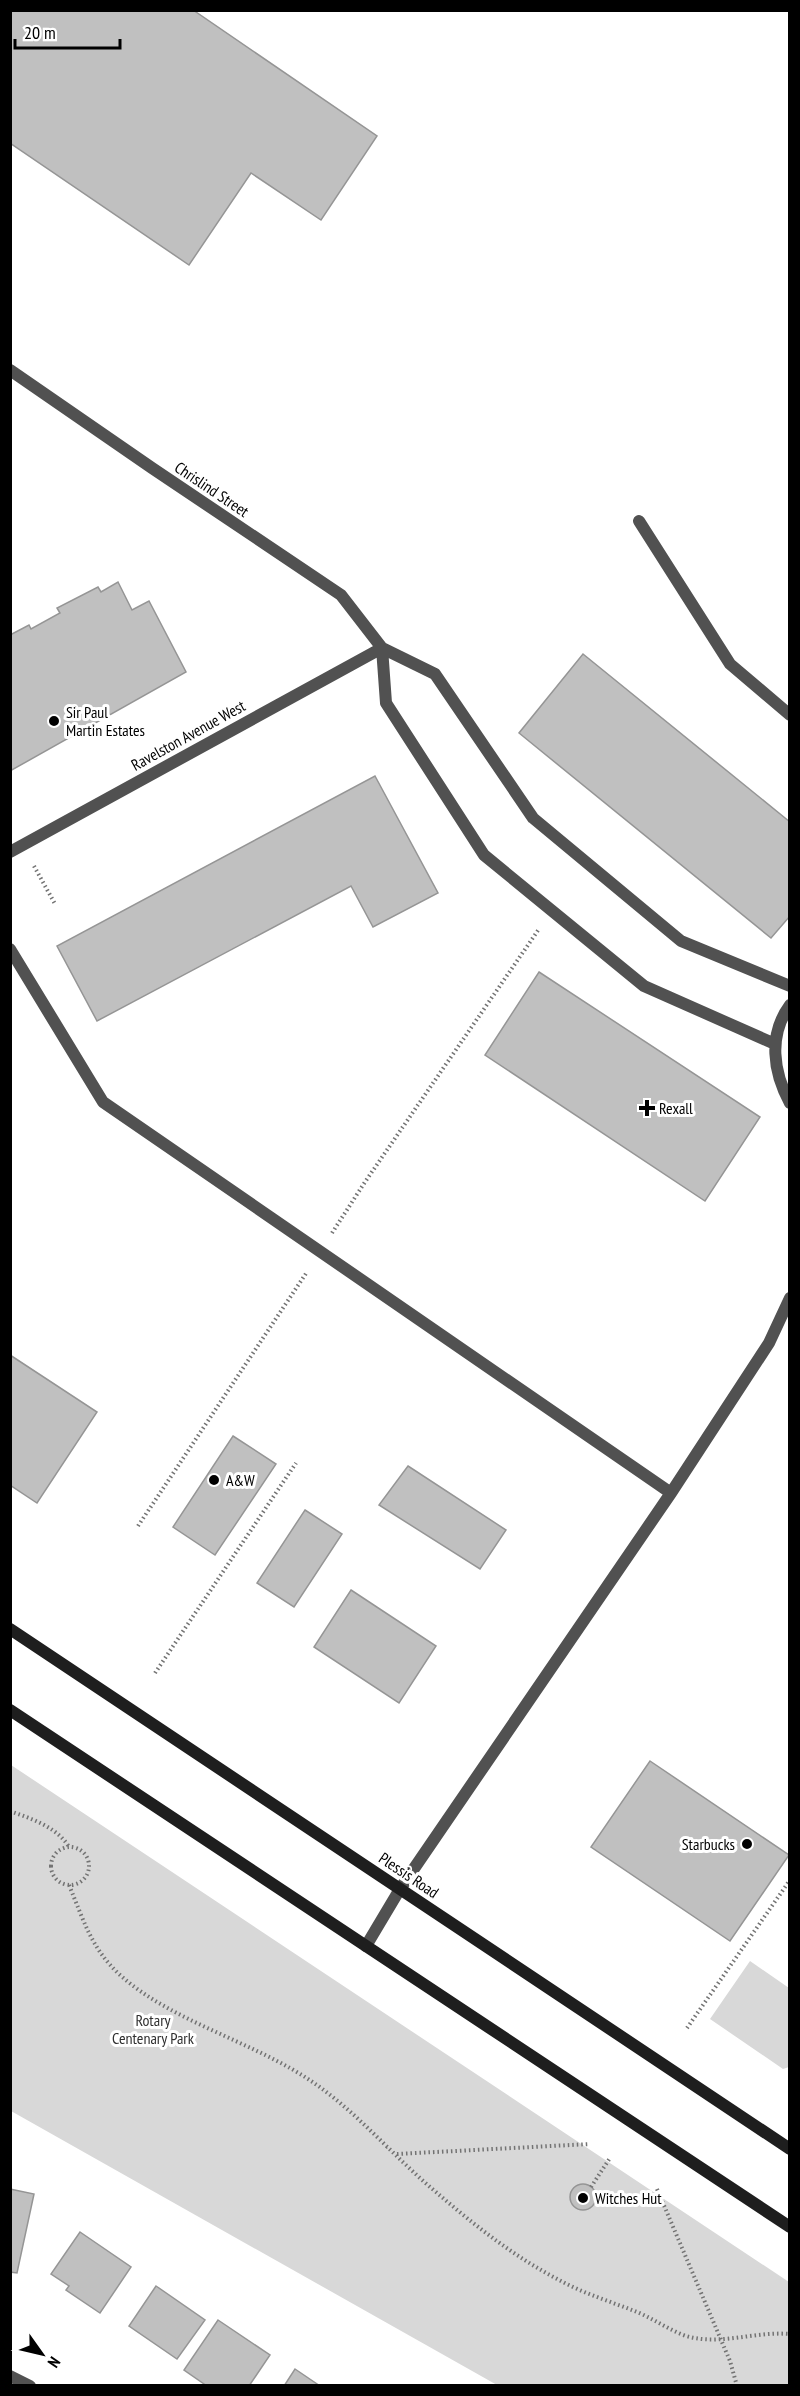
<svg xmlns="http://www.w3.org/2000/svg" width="800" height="2396" font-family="'PT Sans Narrow',sans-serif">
	<rect width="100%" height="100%" fill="#fff"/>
	<path fill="#d8d8d8" d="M11,1765L789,2282V2385H497L11,2111Z
		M750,1961L789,1988V2067L783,2069L710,2019Z"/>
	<path fill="#c0c0c0" stroke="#959595" stroke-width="1.5" d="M10,10H193L377,136L321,220L251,173L189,265L10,143Z
		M118,582L132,610L149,601L186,672L10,771V635L29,625L31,629L60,613L57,608L98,587L101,592Z
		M583,654L790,822V916L771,938L519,733Z
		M375,776L438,893L373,927L351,886L97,1021L57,946Z
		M539,972L760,1117L705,1201L485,1055Z
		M10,1355L97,1412L37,1503L10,1485Z
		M233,1436L276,1464L215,1555L173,1527Z
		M408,1466L506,1530L480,1569L379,1505Z
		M305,1510L342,1534L294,1607L257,1583Z
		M351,1590L436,1646L399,1703L314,1647Z
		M650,1761L789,1855L730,1941L591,1847Z
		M570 2197a13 13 0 1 1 26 0a13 13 0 1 1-26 0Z
		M10,2189L34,2194L17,2273L10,2272Z
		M80,2232L131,2267L100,2313L66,2290L69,2286L51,2274Z
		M156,2286L205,2320L177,2359L129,2326Z
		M218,2320L270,2355L249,2386H207L184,2370Z
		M295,2369L320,2386H284Z"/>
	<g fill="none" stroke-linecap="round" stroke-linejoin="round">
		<path stroke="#737373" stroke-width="4" stroke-dasharray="1.5 3" stroke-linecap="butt" d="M34,866L55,904
			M332,1233L365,1182L539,929
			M138,1526L307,1272
			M155,1673L296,1463
			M10,1811C32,1819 57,1827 69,1847
			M51 1866a19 19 0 1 1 38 0a19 19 0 1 1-38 0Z
			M69,1885C84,1921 91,1948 120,1975C172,2022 255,2042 314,2083C359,2114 394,2157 436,2192C474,2225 516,2258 561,2281C585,2294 612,2302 637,2312C654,2319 669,2330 686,2336C720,2346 755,2331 790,2334
			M687,2028L790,1880
			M397,2154L590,2144
			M591,2187L610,2158
			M657,2189L730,2361L737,2386"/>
		<path stroke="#515151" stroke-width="12" d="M639,521L730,664L790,715
			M10,949L103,1102L671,1493
			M366,1946L400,1889L671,1493L769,1343L790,1298"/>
		<path stroke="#515151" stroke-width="12" d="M10,370L152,468L341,595L382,648L435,674L533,818L681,941L790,986
			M382,648L386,703L484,855L644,986L775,1044
			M10,852L382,648
			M790,1005C768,1035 773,1072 790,1103
			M10,2376L30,2386"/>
		<path stroke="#1e1e1e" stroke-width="12" d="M10,1629L790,2149
			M10,1710L790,2227"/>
	</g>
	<g fill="#000" stroke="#fff" stroke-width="2">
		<circle cx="54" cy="721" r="6"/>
		<path d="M644 1099h6v6h6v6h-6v6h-6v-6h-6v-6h6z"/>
		<circle cx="214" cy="1480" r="6"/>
		<circle cx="747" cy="1844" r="6"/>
		<circle cx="583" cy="2198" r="6"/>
	</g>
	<g text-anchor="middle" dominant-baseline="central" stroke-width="6" stroke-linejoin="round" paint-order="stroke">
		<g font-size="16" fill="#000" stroke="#fff">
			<text transform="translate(212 489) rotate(34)">Chrislind Street</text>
			<text transform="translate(188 735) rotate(-29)">Ravelston Avenue West</text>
			<text transform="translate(409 1875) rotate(34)">Plessis Road</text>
		</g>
		<g font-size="16" fill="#000" stroke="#fff" text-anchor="start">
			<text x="66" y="712">Sir Paul<tspan x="66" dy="18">Martin Estates</tspan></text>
			<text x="659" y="1108">Rexall</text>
			<text x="226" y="1480">A&amp;W</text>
			<text x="735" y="1844" text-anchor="end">Starbucks</text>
			<text x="595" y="2198">Witches Hut</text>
		</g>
		<g font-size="16" fill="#2f2f2f" stroke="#fff">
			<text x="153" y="2020">Rotary<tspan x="153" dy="18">Centenary Park</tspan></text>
		</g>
	</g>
	<rect width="800" height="2396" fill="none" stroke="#000000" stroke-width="24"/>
	<g transform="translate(42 2354) rotate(124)" stroke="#ffffff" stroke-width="4.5" paint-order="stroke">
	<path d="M0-4.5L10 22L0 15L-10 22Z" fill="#000000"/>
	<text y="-9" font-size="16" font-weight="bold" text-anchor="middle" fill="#000000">N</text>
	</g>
	<path d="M15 39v9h105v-9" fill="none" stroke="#000000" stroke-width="3"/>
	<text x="24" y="39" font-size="18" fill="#000000" stroke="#ffffff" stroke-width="4.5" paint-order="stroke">20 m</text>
</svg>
